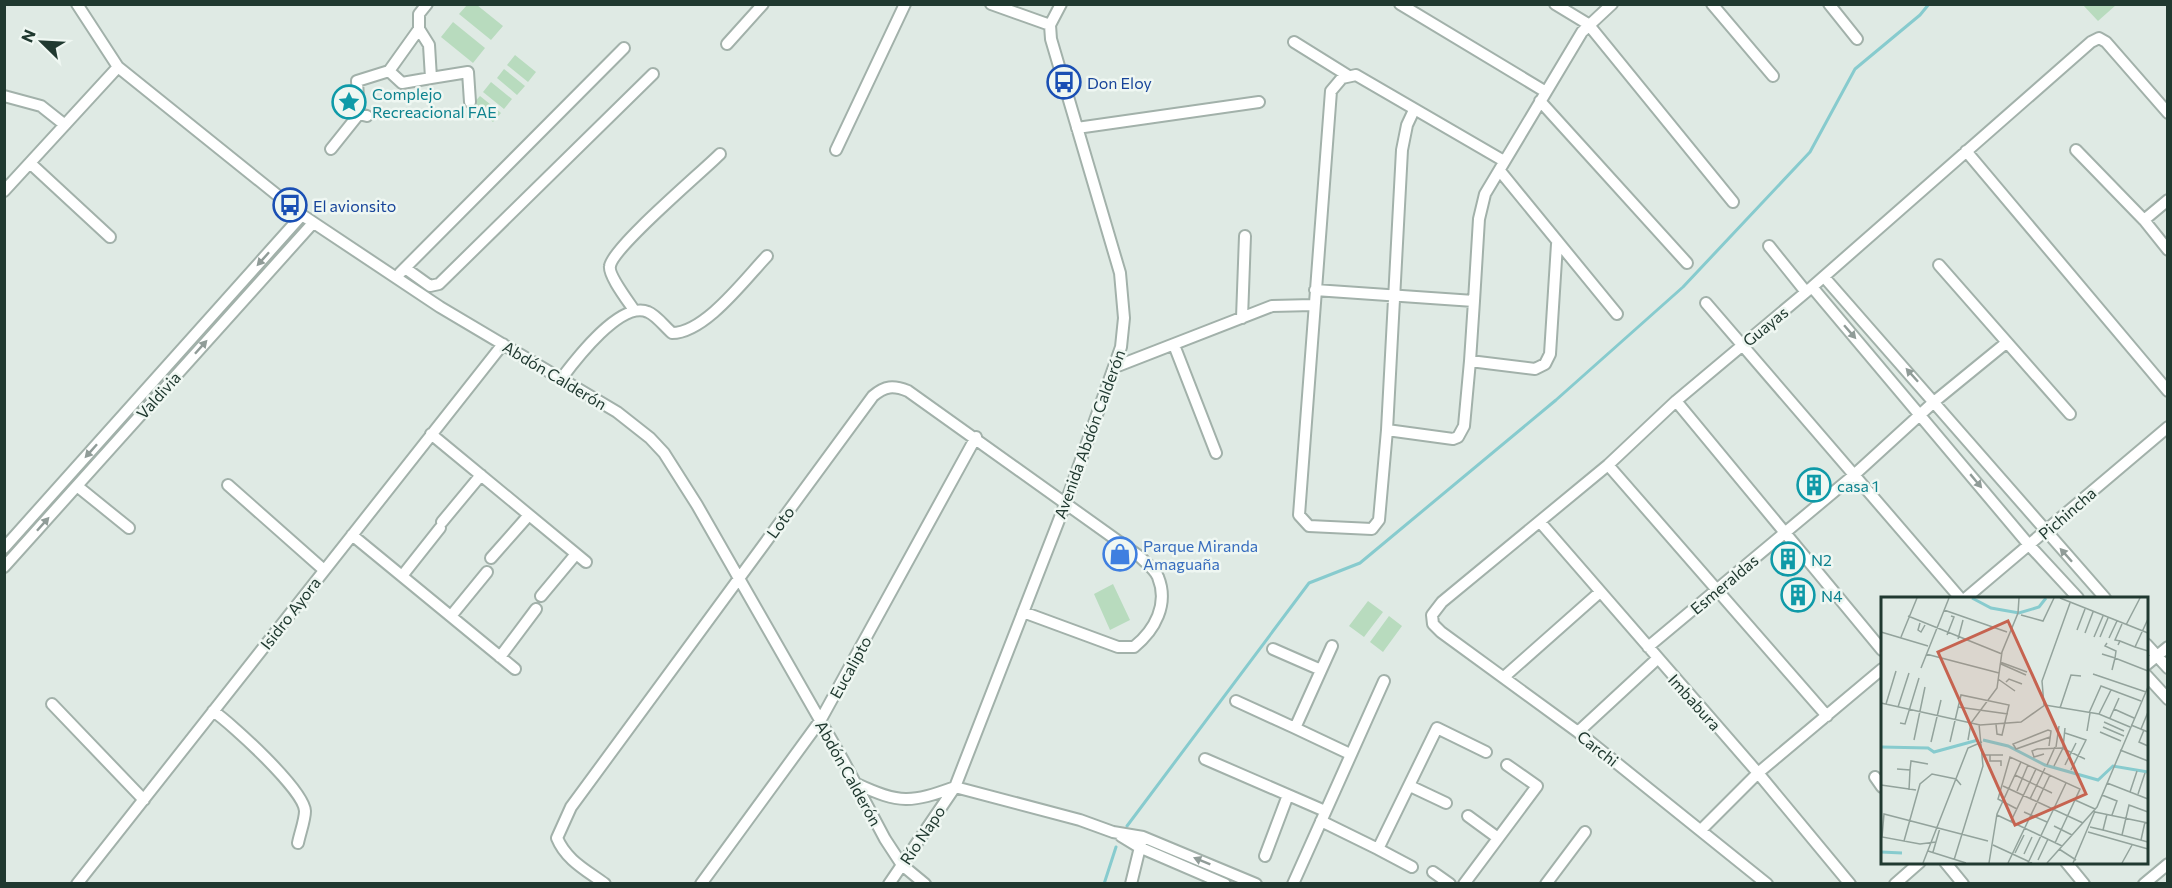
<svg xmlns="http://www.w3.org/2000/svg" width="2172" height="888" font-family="Commissioner,sans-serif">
	<rect width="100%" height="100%" fill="#dfeae4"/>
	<path fill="#b8dbbe" d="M467,5H477L503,26L491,40L459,14Z
		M2083,5H2116L2098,21Z
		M453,22L485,48L473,63L441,37Z
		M515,55L536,72L528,82L507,65Z
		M504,69L525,86L517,95L497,78Z
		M491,82L512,99L504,109L483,92Z
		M480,96L501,113L493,122L472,105Z
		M1113,584L1130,620L1110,630L1094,594Z
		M1368,601L1383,612L1364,637L1349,626Z
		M1389,616L1402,626L1383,652L1370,642Z"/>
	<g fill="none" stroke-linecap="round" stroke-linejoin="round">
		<path stroke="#87cbce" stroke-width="3" d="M1127,826L1309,583L1360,563L1556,400L1683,287L1810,152L1855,69L1920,15L1929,4
			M1104,884L1116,847"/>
		<defs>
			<path id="minor" d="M77,4L118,67L302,215L440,307L617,412L650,438L664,453L697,505L844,762L885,839L902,865L925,884
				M991,4L1050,25
				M1400,4L1546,92
				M1555,4L1588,24L1733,202
				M1712,4L1773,76
				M1829,4L1857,39
				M1294,42L1347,75
				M727,44L763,4
				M389,71L402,83L431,78L429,45L419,29
				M431,78L468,72L470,102
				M4,96L41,106L65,125
				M1540,101L1687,263
				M1414,110L1407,125L1402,150L1387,430L1379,520L1372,529L1309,526L1299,515L1331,91L1342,78L1356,75L1504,161
				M359,114L357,81L389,71L419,29V14L427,4
				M1077,128L1259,102
				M331,149L359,114L367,116
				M836,150L905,4
				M2076,150L2144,220L2168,250
				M1966,151L2168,391
				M30,163L110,237
				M1500,171L1617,314
				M4,191L118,67
				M2144,220L2168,200
				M1769,246L1806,292
				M1939,265L2070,414
				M405,268L430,286L439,284L653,74
				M400,273L624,48
				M1824,277L2105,598
				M1812,287L2029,545L2078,598
				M1315,290L1474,301L1470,361L1535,369L1545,364L1550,354L1557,244
				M1474,301L1479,219L1485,194L1582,32L1612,4
				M1706,303L1960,598
				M634,310C628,301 608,275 610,266C613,247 702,172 720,154
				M1242,318L1245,236
				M1174,345L1216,453
				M1115,367L1272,306L1313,305
				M561,379C576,359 621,300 648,312C656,315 665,327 672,333C705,333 745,279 767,256
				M1676,401L1882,650
				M1387,430L1453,439L1458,437L1464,426L1470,361
				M431,434L586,562
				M1608,465L1827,716
				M228,485L324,570
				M77,486L129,528
				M442,522L481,475
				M1540,522L1758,773L1850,884
				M352,535L515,669
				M4,548L302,215
				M491,558L529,515
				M4,567L313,223
				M402,576L440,528
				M541,596L576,554
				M1966,598L2168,427
				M451,616L487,572
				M2146,644L2168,668
				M1332,646L1295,728L1350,754
				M1648,647L1854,475L1935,401L2006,343
				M1273,649L1321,670
				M500,657L536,609
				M2146,665L2168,647
				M2146,675L2168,699
				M1504,677L1600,592
				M1236,701L1295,728
				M52,704L144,800
				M213,711C232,724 304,790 305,811C305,820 300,833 298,843
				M1578,732L1657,659
				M1205,759L1325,811
				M1875,777L1882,787
				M857,784C900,804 911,803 955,787
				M1410,786L1446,803
				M955,787L1080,820L1113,832L1143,837L1256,884
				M1468,816L1498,838
				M1321,821L1378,849L1437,728L1486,752
				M1701,830L1758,773L1882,669
				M1121,836L1139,847L1225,884
				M1378,849L1412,867
				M1265,856L1288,795
				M1945,862L1963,884
				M2066,862L2084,884
				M1433,872L1450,884
				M77,884L503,344
				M605,884C586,870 566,860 557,838L571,807L873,396C885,386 893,385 908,391L1139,556C1145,562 1155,569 1158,577C1169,604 1155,630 1134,647H1118L1023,612
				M701,884L820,721L976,437
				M889,884L955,787L1066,502L1121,347L1124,318L1120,273L1051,39L1050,25L1061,4
				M1131,884L1141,843
				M1293,884L1384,681
				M1464,884L1537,786L1507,765
				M1546,884L1585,832
				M1767,884L1578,732L1441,632L1433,624L1432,615L1442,602L1608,465L1676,401L1812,287L2091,42L2099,38L2106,42L2168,113
				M1895,884L1920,862
				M2144,884L2168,864"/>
		</defs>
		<use href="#minor" stroke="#a2b1aa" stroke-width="14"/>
		<use href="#minor" stroke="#fff" stroke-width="10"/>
	</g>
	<defs><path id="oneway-solid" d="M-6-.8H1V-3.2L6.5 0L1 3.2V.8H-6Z" transform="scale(1.5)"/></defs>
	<g fill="#909c98">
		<use href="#oneway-solid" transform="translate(263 259) rotate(132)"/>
		<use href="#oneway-solid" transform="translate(1850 332) rotate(49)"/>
		<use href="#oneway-solid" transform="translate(201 347) rotate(-48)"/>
		<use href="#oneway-solid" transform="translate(1912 375) rotate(-132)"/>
		<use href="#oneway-solid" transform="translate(91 451) rotate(132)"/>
		<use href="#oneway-solid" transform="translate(1976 481) rotate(50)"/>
		<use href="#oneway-solid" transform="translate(43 524) rotate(-48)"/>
		<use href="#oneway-solid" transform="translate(2066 555) rotate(-132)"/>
		<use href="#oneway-solid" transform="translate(1202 861) rotate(-158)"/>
	</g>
	<defs>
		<symbol id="bus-ring" viewBox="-11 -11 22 22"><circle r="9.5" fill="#eff7f2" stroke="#1a4fb4" stroke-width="1.5"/><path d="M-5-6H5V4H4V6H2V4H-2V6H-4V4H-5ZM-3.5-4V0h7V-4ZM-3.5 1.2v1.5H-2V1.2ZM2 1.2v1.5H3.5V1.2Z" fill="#1a4fb4"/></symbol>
		<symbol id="sight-ring" viewBox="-11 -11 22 22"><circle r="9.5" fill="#eff7f2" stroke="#0f9aa8" stroke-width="1.5"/><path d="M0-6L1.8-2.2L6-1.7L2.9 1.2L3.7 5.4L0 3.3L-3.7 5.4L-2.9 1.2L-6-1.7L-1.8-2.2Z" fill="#0f9aa8"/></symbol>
		<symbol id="building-ring" viewBox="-11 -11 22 22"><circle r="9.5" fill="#eff7f2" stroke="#0f9aa8" stroke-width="1.5"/><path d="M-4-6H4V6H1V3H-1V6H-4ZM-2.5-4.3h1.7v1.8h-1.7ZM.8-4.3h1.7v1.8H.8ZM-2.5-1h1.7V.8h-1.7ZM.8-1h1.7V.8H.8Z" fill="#0f9aa8"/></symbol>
		<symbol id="shop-ring" viewBox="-11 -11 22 22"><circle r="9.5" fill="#eff7f2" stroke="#3f7fe0" stroke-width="1.5"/><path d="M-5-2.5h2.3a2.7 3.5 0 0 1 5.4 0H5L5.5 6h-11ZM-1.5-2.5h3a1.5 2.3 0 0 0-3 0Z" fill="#3f7fe0"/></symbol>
	</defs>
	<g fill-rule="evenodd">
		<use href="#bus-ring" x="1045" y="63" width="38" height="38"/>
		<use href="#sight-ring" x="330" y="83" width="38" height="38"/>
		<use href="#bus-ring" x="271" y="186" width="38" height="38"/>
		<use href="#building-ring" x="1795" y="466" width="38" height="38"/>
		<use href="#shop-ring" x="1101" y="535" width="38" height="38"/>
		<use href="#building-ring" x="1769" y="540" width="38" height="38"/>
		<use href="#building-ring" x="1779" y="576" width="38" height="38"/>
	</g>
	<g text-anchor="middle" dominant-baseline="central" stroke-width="5" stroke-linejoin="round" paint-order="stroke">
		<g font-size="16" fill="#164399" stroke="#eff7f2" text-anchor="start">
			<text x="1087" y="82">Don Eloy</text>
			<text x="313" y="205">El avionsito</text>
		</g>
		<g font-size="16" fill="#0d838f" stroke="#eff7f2" text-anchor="start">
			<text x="372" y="93">Complejo<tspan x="372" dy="18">Recreacional FAE</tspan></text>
			<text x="1837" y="485">casa 1</text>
			<text x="1811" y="559">N2</text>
			<text x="1821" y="595">N4</text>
		</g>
		<g font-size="16" fill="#203930" stroke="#eff7f2">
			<text transform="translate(1765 326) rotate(-39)">Guayas</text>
			<text transform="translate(555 375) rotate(31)">Abdón Calderón</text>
			<text transform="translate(158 395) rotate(-48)">Valdivia</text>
			<text transform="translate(1089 434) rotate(-70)">Avenida Abdón Calderón</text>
			<text transform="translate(2067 513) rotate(-41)">Pichincha</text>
			<text transform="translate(780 522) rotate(-54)">Loto</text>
			<text transform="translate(1724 584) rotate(-40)">Esmeraldas</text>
			<text transform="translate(290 613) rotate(-52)">Isidro Ayora</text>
			<text transform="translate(850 667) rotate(-61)">Eucalipto</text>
			<text transform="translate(1695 702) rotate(48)">Imbabura</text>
			<text transform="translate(1598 748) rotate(38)">Carchi</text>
			<text transform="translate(849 773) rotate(61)">Abdón Calderón</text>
			<text transform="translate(922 835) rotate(-56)">Río Napo</text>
		</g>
		<g font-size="16" fill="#366cbe" stroke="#eff7f2" text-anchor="start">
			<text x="1143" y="545">Parque Miranda<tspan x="1143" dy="18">Amaguaña</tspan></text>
		</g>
	</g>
	<g transform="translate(1881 597)">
		<rect width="267" height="267" fill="#dfeae4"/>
		<path fill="none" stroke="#87cbce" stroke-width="3" d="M91,1L110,11L138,16L158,10L165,1M102,143L127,149L164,168L217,183L232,169L267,175M0,150L47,151L53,155L97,143M0,255L21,256"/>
		<path fill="none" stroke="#93a39c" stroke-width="1.5" d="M179,1L267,36M63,13L126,35M140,18L162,24L173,1M27,19L121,57M267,22L254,50L267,54M39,26L37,33L40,35L44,28M245,28L259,1M196,33L204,12M0,35L47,49M204,36L212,15M66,38L73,20L70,19M20,40L36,1M213,40L222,19M219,40L227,21M228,41L236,24M77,42L82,23M239,44L234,43L241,27M237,48L239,44L254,50M45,57L118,76M221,57L234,61L235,54L224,49L226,46M119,65L146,75M120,67L145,78M40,71L68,1M231,73L234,61L267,74M212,77L265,95M117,82L134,94M125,85L128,82L141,87M0,106L99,128L140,125L164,108L218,117L249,130M5,107L15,74M163,108L161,84L189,6M17,110L28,76M77,110L127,117M179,111L190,78L200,79M233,112L253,121M208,116L220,89L260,104M218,117L230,93M229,121L238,101M223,125L243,134M19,126L24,127L38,81M250,128L267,135M222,130L243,139M260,132L267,115M263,133L258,145L267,149M206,134L209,116M219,135L240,144M184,136L205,143L190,173M33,143L44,90M87,143L90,126L116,91L121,55L137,16L138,1M50,145L60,103M69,145L80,98L128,108L121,138L116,137L115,127M168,149L170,134L167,133L132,147L135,152L169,140M175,150L178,129M156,152L181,151L204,162M156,152L151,154L153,160L163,157M239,153L267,164M102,158H122M109,158V164H120V169M166,168L174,150M184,168L195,146M173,169L182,151L184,131M16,172L29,173L28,193M29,173L30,164L47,167M134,178L171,196M226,186L267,202M0,188L35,193M122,189L202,226M136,194L147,168M249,195L256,174M257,197L264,176M221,198L236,204L231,218M149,202L164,171M194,203L214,212M136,212L117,202L129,160L199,192L174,246M143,215L166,225M214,215L267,226M116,218L181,249M130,224L155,172M173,229L191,238M209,230L222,233L226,217M222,233L267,245M207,235L267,252M241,238L248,208L267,215M260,243L264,225M23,244L39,187L51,177L75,182L80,188M55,245L39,247L1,240L3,217L107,244M112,248L151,266M178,252L195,263M47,254L85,266M52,255L59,231M134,256L143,238M143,257L151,240M73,263L102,169L98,127M157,263L167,242M42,266L87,151L101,145M108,266L116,217L140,165M127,266L169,178M147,266L185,186M166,266L216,210L267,90M192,266L214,214M241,266L251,248"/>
		<path fill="#c66350" fill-opacity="0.15" stroke="#c66350" stroke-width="3" d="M127,24L205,197L134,228L57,55Z"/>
		<rect width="267" height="267" fill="none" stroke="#203930" stroke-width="3"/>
	</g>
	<rect width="2172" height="888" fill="none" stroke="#203930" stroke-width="12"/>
	<g transform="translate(42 42) rotate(294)" stroke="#eff7f2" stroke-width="4.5" paint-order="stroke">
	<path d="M0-4.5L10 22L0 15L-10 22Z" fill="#203930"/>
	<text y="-9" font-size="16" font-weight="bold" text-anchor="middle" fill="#203930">N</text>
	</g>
</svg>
